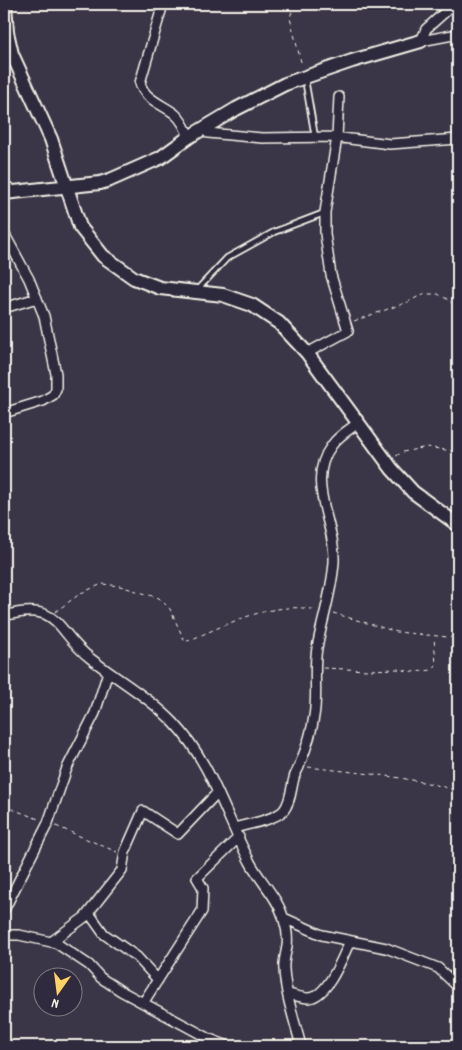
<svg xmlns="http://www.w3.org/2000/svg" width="462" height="1050" font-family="Dekko,sans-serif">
	<rect width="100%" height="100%" fill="#3b3647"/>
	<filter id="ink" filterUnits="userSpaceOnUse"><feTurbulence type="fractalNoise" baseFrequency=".02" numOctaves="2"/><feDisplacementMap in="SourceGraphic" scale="10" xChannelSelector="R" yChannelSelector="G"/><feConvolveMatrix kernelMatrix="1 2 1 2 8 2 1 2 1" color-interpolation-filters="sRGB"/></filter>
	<g filter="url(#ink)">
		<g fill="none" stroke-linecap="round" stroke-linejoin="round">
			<defs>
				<path id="lane" d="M305,79L315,137
					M196,291L227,258L274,232L324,213"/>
				<path id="street" d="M163,4L140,83C144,99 162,104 175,114C182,120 186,129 189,137
					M421,41L426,29L454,4
					M421,41L458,34
					M205,129L208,133L262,138L334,137L390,144L458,139
					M4,184L13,191
					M4,233L29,279L44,316L56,374V389L53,395L43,401L4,413
					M4,308L37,298
					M307,353L348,331L331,275L325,234V212L337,137L339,97
					M4,616C61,600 55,631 90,658C118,680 149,697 174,723C211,762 225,815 250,862C260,881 279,899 284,920C287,929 288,938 287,946C286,954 283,961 284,969C285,994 295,1022 301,1046
					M234,828C248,824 275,820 284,810C291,801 291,789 294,778C295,773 299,769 300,764C306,749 312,732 314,716C318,694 313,671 317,648C322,620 332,592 334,562C336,523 304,482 332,445C338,436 350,429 358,423
					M4,910L48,823L67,768L95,713L108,672
					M89,913L104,934L137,957L158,980
					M284,918L322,935L386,948L438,968L458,987
					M4,935H19L56,943L89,965L101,978L121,991L210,1039L228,1046
					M51,942L85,917L122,870L125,852L143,811L178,834L217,793
					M288,994C294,995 302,998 308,998C328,997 343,956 350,941
					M143,1003L202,911L203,888L197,878L239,837"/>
				<path id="secondary" d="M5,4L7,32L12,54L51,139L80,227L103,256L134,278L160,288L223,295L252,305L279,323L307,353L392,469L413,492L458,525
					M4,193L100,183L110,180L160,158L189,137L236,109L285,84L352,61L421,41"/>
			</defs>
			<use href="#lane" stroke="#f4f1e8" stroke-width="8"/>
			<use href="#street" stroke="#f4f1e8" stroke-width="12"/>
			<use href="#secondary" stroke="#f4f1e8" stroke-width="16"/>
			<path stroke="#f4f1e8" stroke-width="1" stroke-dasharray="4 4" stroke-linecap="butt" d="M294,4L290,18L302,66
				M350,4H371
				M354,321L408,302L423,294H438L447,299L458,308
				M396,456L403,452L427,447L458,452
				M55,612L81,593L102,584L120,586L159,598L170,609L185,642C227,625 270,600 317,610
				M333,613L397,632L458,638
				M323,668L368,670L397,669L414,672L432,670L436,665L434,637
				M308,767C358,773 410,776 458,791
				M4,806L41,820
				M56,826L117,852"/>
			<use href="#lane" stroke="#2f2a3d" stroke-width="4.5"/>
			<use href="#street" stroke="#2f2a3d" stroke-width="9"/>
			<use href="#secondary" stroke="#2f2a3d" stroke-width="12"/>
		</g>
	</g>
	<rect width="462" height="1050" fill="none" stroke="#2f2a3d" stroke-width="20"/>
	<rect x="10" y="10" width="442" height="1030" fill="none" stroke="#f4f1e8" stroke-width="2" filter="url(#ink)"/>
	<g transform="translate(58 992) rotate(194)"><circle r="24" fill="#2f2a3d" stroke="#7e7a81"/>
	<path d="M0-4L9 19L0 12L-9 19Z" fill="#ffd166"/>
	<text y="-8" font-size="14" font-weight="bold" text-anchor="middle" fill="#f4f1e8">N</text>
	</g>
</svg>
